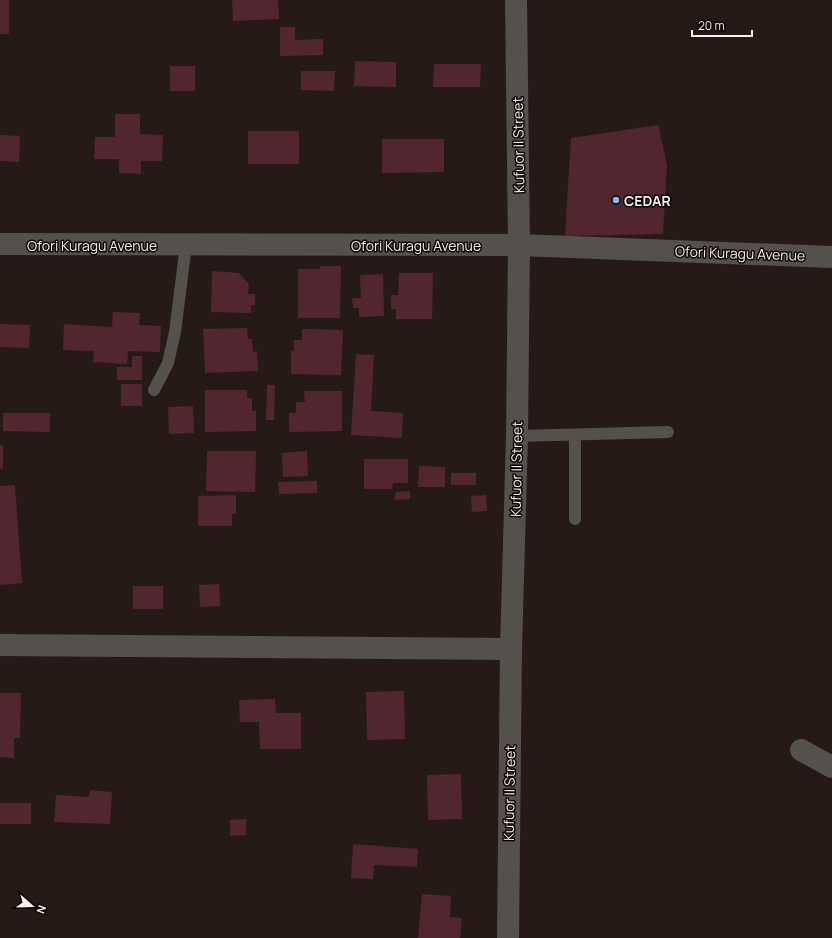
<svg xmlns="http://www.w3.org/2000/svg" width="832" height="938" font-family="Manrope,sans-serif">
	<rect width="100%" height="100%" fill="#261a16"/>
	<path fill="#52262e" d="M0,0H9V34H0Z
		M232,0H278L279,19L233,21Z
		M280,27H295V40L323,39V55L280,56Z
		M355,61L396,62V87L354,86Z
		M434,64H481L480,87H433Z
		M170,66H195V91H170Z
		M301,71H335L334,91L301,90Z
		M115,114H140V134L163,135L162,161H141V174L119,173V159H94L95,137H115Z
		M658,125L667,165L663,234L565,236L571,138Z
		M248,131H299V164H248Z
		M0,135L20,136L19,162L0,161Z
		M382,139H444V172L382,173Z
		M320,266H341L340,318H298V269H320Z
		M212,271L239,273L249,284L248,294H255V305H251V313L211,312Z
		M399,273H433L432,319H396V309H391V295H398Z
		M383,274L384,316L359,317V308H353L352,298H361L360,275Z
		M113,312L140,313L139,325L161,326L160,352L128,351L127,364L93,362L94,351L63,350L64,324L112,327Z
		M0,324L30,325L29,348L0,347Z
		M247,328L248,339H252L253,352L257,351L258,371L205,373L203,329Z
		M302,329L343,330L341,375L291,374V351H294V340H302Z
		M356,354L374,355L371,411L403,413L402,438L351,435Z
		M132,356H142V380H117V367H132Z
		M121,384H142V406H121Z
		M267,385H275L274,420H266Z
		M205,390H247V398H252V411H256V431L205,432Z
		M304,391H342V431L289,432V413H296V402H305Z
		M193,406L194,433L169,434L168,407Z
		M3,413H50V432L3,431Z
		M0,445H3V469H0Z
		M207,451H256L255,492L206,491Z
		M307,451L308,476L283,477L282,453Z
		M364,459H408V483H393L392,489H364Z
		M419,466L445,467V487H418Z
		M451,473H476V485H451Z
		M317,481V493L279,494L278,482Z
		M15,485L22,583L0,585V486Z
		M410,491V499L394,500L396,492Z
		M236,495V514H232V526H198V496Z
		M486,495L487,511L472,512L471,496Z
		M219,584L220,606L200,607L199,585Z
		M133,586H163V609H133Z
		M404,691L405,739L367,740L366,692Z
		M0,693H21L20,738H14V758L0,757Z
		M275,699L276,713H301V749H260L259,722H240L239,700Z
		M461,774L462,819L428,820L427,775Z
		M90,790L112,792L110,824L54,822L56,795L89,797Z
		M0,803H31V824H0Z
		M246,819V835L230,836V820Z
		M353,844L418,849L417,867L374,865L373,879L351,878Z
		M422,894L451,896L450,917L462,918L460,938H418Z"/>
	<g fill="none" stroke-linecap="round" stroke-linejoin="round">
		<path stroke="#54504b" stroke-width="12" d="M154,390L168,363L175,332L186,245
			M517,436L668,432
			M575,519V435"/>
		<path stroke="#54504b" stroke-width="22" d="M0,244L519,245L832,257
			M0,645L511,649
			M801,750L832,767
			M508,938L511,649L517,436L519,245L516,0"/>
	</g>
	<circle fill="#81bdfa" stroke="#0b0605" stroke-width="1.5" cx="616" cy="200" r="4"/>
	<g text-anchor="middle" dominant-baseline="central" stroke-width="3" stroke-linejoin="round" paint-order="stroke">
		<g font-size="14" fill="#f8efec" stroke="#0b0605">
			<text transform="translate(518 145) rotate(-91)">Kufuor II Street</text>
			<text x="92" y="245">Ofori Kuragu Avenue</text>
			<text x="416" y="245">Ofori Kuragu Avenue</text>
			<text transform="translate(740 253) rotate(2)">Ofori Kuragu Avenue</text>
			<text transform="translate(516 469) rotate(-89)">Kufuor II Street</text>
			<text transform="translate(509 793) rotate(-89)">Kufuor II Street</text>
		</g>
		<g font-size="14" font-weight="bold" fill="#f8efec" stroke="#0b0605" text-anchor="start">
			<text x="624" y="200">CEDAR</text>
		</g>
	</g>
	<g transform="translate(32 906) rotate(110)" stroke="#0b0605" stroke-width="3" paint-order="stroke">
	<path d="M0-3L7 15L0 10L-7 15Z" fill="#f8efec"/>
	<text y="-6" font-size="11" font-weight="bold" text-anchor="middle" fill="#f8efec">N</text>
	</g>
	<path d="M692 30v6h60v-6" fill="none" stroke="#f8efec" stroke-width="2"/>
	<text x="698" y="30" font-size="12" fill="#f8efec" stroke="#0b0605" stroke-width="3" paint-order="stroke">20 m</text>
</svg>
